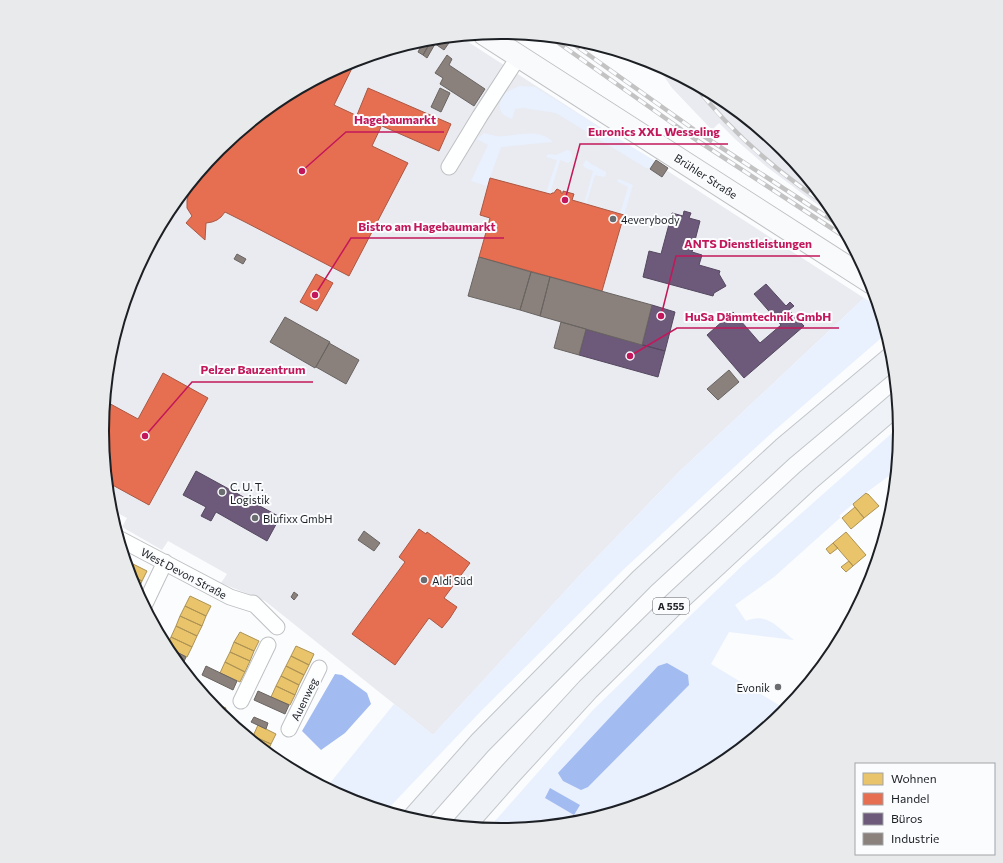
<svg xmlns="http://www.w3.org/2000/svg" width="1003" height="863" font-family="Commissioner,sans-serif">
	<rect width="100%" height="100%" fill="#fbfcfd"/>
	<path fill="#e9ebf0" d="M459,36L864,298L679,472L579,576L433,735L265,601L221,583L227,574L168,541L162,550L122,527L127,518L110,509L102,431L110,353L133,278L169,209L219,149L280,99L349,62L424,40Z
		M654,62L724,99L729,104L735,111L776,152L806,176L834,210L839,219L811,200L767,167L735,139L719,123L712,130L672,88Z"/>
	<path fill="#e9f0fe" d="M520,86L535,87L655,161L650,169L646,168L556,113L523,108L515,109L512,119C505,116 499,113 500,104C501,102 500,99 501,97C505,92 515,88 520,86Z
		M729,104L784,149L806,176L776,152L735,111Z
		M484,133C488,134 492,135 496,136C515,138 536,126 553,142L501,147L487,186L471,181L488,145L477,139Z
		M567,150L570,151C574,156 573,160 568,163L560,160L550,194L546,193L557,160L546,157L548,154L556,155Z
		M586,160L591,164L606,172V175L604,177L595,175L586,205L584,204L593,171L584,167L583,165Z
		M619,179L633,185L624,215L620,214L628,187L618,182L617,180Z
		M864,298L880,308L887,333L775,430L719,481L624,569L482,710L385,812L348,800L326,788L394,704L433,735L579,576L679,472Z
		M900,426L901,432L897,470L867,492L840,515L839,516L841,517L774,577L735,605L746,621C768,612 778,628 794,640L729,632L711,664L787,710L784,714L723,764L654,801L579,823L501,831L487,830L593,710L667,638L744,564Z"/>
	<path fill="#a2bbf0" d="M667,663L688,675L689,685L588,787L581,790L563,781L558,773L658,666Z
		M335,674L342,675L367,693L371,704L345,733L321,750L302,731Z
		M550,788L580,805L574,815L545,798Z"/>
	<path fill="#e9c46a" stroke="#ac9255" d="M866,493L867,494H868L879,506L864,518L854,506L853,504Z
		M855,507L864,518L851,529L842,518Z
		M846,532L866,555L853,566L833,543Z
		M833,543L838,548L830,554L826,549Z
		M127,561L147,571L142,581L130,575L126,564Z
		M849,561L853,566L846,572L841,567Z
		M130,575L142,581L138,591L136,590L132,584Z
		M190,596L211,606L206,616L185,606Z
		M185,606L206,616L202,626L180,616Z
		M180,616L202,626L197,636L176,626Z
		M176,626L197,636L192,647L171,637Z
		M240,632L259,641L254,651L234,642Z
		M171,637L192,647L187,657L166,647Z
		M234,642L254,651L250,661L230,652Z
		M296,646L314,654L309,665L291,656Z
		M230,652L250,661L245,672L225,662Z
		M291,656L309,665L304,675L286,666Z
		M225,662L245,672L240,682L220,673Z
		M286,666L304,675L299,685L281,676Z
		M281,676L299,685L295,695L276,686Z
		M276,686L295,695L290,705L271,697Z
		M207,699L214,703L212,706Z
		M214,703L226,708L222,717L212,706Z
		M258,725L276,734L271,744L253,736Z
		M253,736L271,744L267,753L251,740Z"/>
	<path fill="#e76f51" stroke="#aa5743" d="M356,60L334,105L381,127L372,146L408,163L349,276L245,222L225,212L221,217L217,220L212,222L206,223L205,240L186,223L192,216L187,208V200L189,193L186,191L190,184L219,149L280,99L349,62Z
		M368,88L451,124L439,151L357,115Z
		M490,178L550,194H551L552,193H554L556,190L557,189L561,191V193H563V191L574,194L572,200L624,215L602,291L479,257L490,218L480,215Z
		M316,274L333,283L317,311L300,302Z
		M163,373L208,398L149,505L107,482L102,431L105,401L138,419Z
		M419,529L426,534L427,532L470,563L444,598L457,607L450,618L442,628L429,618L395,665L352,634L405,562L399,557Z"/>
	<path fill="#6d597a" stroke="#554860" d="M684,211L691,213L689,218L700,221L692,252L702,255L699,265L720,271L719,274L726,286L714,293L713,296L643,277L649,251L661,254L672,213L683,216Z
		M766,284L786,306L790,302L794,306L789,310L804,326L744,378L707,335L733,312L760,343L781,325L754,294Z
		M652,305L675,312L665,351L642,345Z
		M586,329L665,351L658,377L579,355Z
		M196,471L280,517L267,541L216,512L211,521L201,516L206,507L183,495Z"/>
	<path fill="#8a817c" stroke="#696461" d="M453,37L444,50L431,41L433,39Z
		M428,39L431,41L423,55L418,52L424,40Z
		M431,41L435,44L427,58L423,55Z
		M447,55L452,59L449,65L485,89L474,106L440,84L443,78L435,73Z
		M440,88L450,93L441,112L431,107Z
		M656,160L668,168L662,177L650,169Z
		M237,254L246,259L243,264L234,259Z
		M479,257L531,272L520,310L468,296Z
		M531,272L550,277L540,316L520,310Z
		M550,277L652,305L642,345L540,316Z
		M285,317L330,342L315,368L270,342Z
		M561,322L586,329L579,355L554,348Z
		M329,343L359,360L346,384L316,367Z
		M729,370L739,382L718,400L707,389Z
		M364,531L380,543L374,551L358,540Z
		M294,592L298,595L294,600L291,597Z
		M166,646L186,657L182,666L178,664L169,653Z
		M206,666L237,681L233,690L202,675Z
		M258,691L289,705L285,714L254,700Z
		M254,717L268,723L266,729L251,722Z"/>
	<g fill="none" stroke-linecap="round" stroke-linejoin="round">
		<defs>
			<path id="street" d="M449,167L480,116L519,56
				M118,538L230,597L252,604
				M253,603L277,627
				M144,606L165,562
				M241,701L268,645
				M289,729L319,668"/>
			<path id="secondary" d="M484,34L872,283"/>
			<path id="highway" d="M412,820L480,743L642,579L783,449L894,356
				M463,827L510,774L588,689L674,604L808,480L898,403"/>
		</defs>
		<use href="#street" stroke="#bec0c3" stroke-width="17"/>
		<use href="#secondary" stroke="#bec0c3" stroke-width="24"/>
		<use href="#highway" stroke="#c2c5ca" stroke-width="24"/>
		<use href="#street" stroke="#feffff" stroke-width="15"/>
		<use href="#secondary" stroke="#f9fafc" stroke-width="22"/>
		<use href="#highway" stroke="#eff2f6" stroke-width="22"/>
		<defs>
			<path id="rail" d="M550,37L692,137L851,241
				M565,38L696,131L844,228
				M692,82C732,134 779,174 833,209"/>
		</defs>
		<use href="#rail" stroke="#c3c3c4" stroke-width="4.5"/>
		<use href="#rail" stroke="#fafcfe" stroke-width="3" stroke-dasharray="9" stroke-linecap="butt"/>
	</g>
	<g fill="#6a6c6f" stroke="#fafcfe" stroke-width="1.5">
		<circle cx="613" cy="219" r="4"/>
		<circle cx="222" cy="492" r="4"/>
		<circle cx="255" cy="518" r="4"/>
		<circle cx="424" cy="580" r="4"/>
		<circle cx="778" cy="687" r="4"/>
	</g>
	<g text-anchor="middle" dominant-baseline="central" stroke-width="4" stroke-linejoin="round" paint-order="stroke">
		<rect fill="#fafcfe" stroke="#5f6165" stroke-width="1" x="653" y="598" width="36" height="16" rx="3"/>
		<g font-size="10" font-weight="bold" fill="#1c1f23">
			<text x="671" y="606">A 555</text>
		</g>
		<g font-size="11" fill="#1c1f23" stroke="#fafcfe">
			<text transform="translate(706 176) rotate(33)">Brühler Straße</text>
			<text transform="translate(184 573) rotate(28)">West Devon Straße</text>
			<text transform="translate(304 699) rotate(-64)">Auenweg</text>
		</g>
		<g font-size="11" fill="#1c1f23" stroke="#fafcfe" text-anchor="start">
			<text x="621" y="219">4everybody</text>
			<text x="230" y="486">C. U. T.<tspan x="230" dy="13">Logistik</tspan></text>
			<text x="263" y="518">Blufixx GmbH</text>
			<text x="432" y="580">Aldi Süd</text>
			<text x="770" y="687" text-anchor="end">Evonik</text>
		</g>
	</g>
	<path d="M0 0H1003V863H0ZM109 431a392 392 0 1 1 784 0a392 392 0 1 1-784 0Z" fill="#e8eaec" fill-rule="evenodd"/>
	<path fill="none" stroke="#1c1f23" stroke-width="2" d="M109 431a392 392 0 1 1 784 0a392 392 0 1 1-784 0Z"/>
	<path fill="none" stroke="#c2185b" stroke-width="1.5" d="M302 171L346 132H444M565 200L580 144H728M315 295L351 238H504M661 316L676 256H820M630 356L677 328H839M145 436L192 382H313"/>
	<g fill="#c2185b" stroke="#fafcfe" stroke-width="1.5">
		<circle cx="302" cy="171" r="4"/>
		<circle cx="565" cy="200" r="4"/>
		<circle cx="315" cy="295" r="4"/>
		<circle cx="661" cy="316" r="4"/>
		<circle cx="630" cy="356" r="4"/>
		<circle cx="145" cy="436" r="4"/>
	</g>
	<g font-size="12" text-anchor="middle" font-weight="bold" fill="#c2185b" stroke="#fafcfe" stroke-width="4" stroke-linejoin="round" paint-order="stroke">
		<text x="395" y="124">Hagebaumarkt</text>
		<text x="654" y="136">Euronics XXL Wesseling</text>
		<text x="427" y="231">Bistro am Hagebaumarkt</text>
		<text x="748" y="248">ANTS Dienstleistungen</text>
		<text x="758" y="321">HuSa Dämmtechnik GmbH</text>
		<text x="253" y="374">Pelzer Bauzentrum</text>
	</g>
	<rect x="855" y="763" width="140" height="92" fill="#fafcfe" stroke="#a1a4a6"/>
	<rect x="863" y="773" width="20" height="12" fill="#e9c46a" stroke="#a1a4a6"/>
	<text x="891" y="783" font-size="12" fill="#1c1f23">Wohnen</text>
	<rect x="863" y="793" width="20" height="12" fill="#e76f51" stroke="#a1a4a6"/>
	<text x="891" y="803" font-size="12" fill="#1c1f23">Handel</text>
	<rect x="863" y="813" width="20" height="12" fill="#6d597a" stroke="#a1a4a6"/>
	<text x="891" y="823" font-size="12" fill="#1c1f23">Büros</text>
	<rect x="863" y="833" width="20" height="12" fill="#8a817c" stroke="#a1a4a6"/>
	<text x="891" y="843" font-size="12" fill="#1c1f23">Industrie</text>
</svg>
